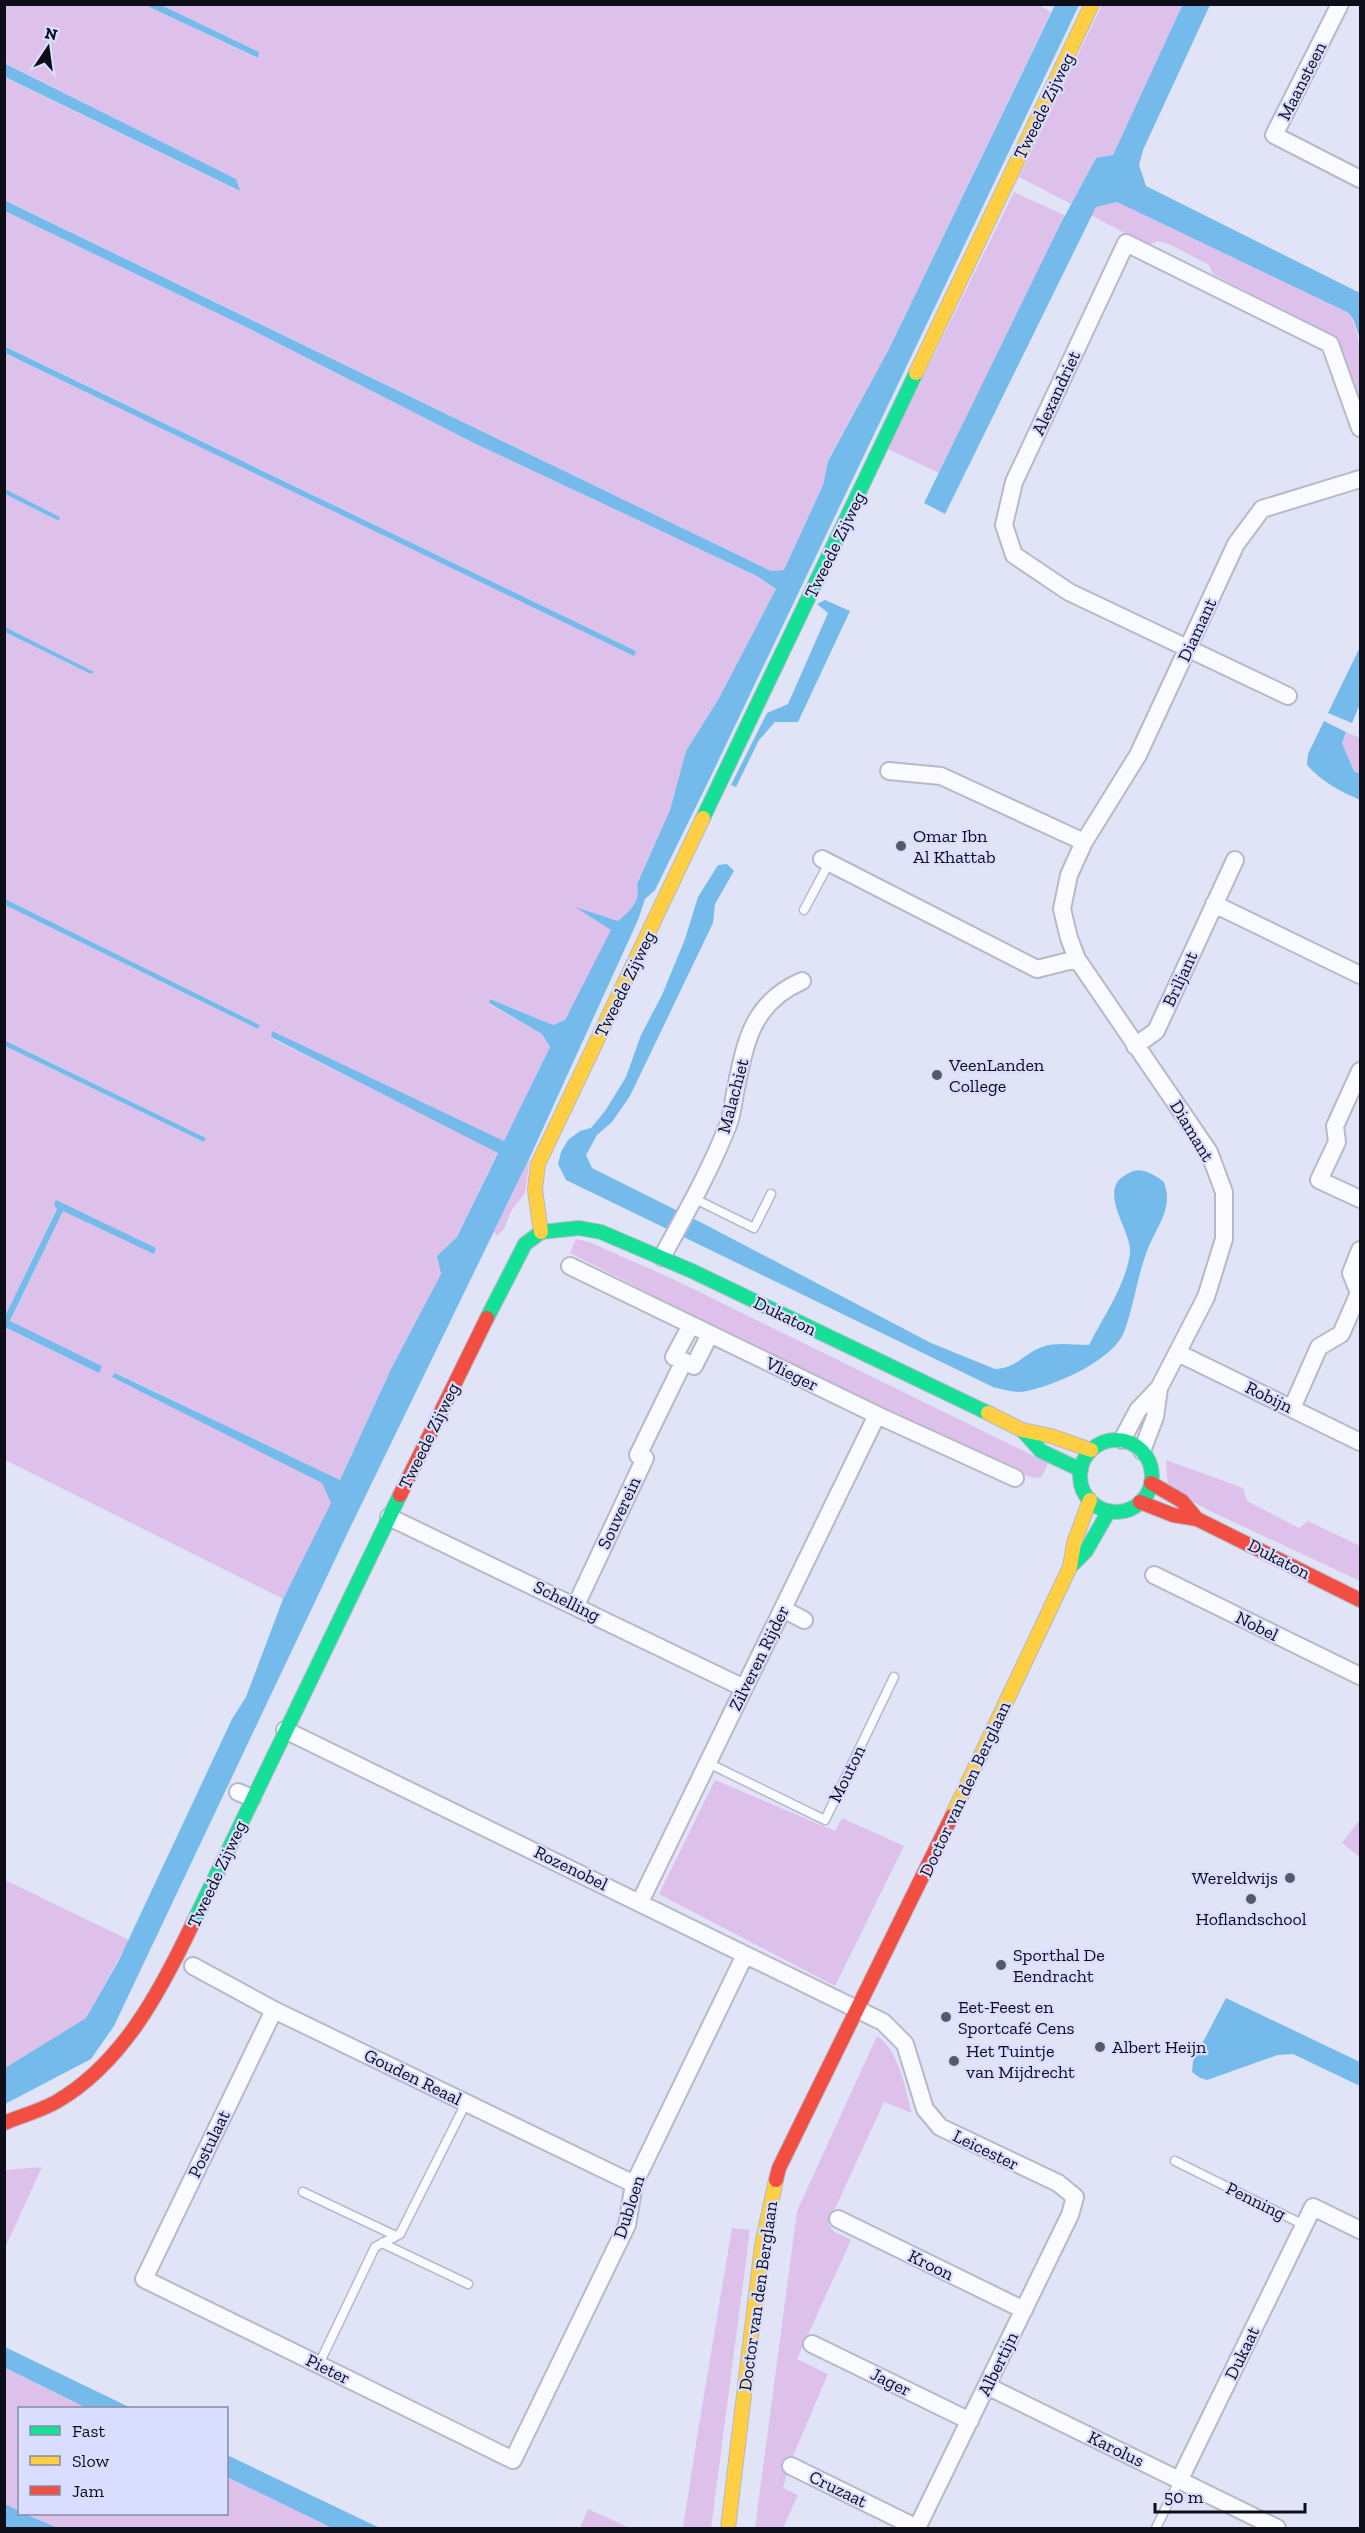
<svg xmlns="http://www.w3.org/2000/svg" width="1365" height="2533" font-family="'Zilla Slab',serif">
	<rect width="100%" height="100%" fill="#e1e4f7"/>
	<path fill="#ddc1ea" d="M1037,4L1051,12L889,349L828,460L823,485L784,570L771,571L5,200L4,77L239,191L236,179L5,63V5H145L257,58L259,52L161,5Z
		M1102,5H1183L1113,155L1096,158L1071,204L1019,177Z
		M1014,192L1066,216L939,473L888,449Z
		M1117,202L1349,313C1365,340 1360,383 1360,415L1330,335L1213,274L1209,265L1169,244L1158,241L1147,245L1091,215L1095,207Z
		M5,211L244,326L474,443L757,576L776,589L718,700L686,751L670,810L637,883C641,902 632,910 619,921L578,909L612,930L565,1020L553,1025L490,999L489,1004L542,1034L550,1047L504,1141L272,1032L271,1038L498,1152L457,1237L437,1256L441,1274L392,1367L340,1480L116,1373L113,1377L322,1483L332,1503L283,1599L5,1460L4,1332L7,1328L98,1372L102,1366L10,1322L63,1210L154,1253L156,1248L54,1205L57,1208L5,1316V1046L204,1142L206,1138L5,1040V905L258,1029L260,1025L5,899V632L90,673L93,672L5,627V494L59,521L60,517L5,489V353L634,655L636,651L5,346Z
		M1346,732L1360,738V774L1354,771L1342,743Z
		M530,1157L525,1193L511,1211L504,1229L497,1236L494,1232Z
		M576,1239L589,1242L677,1281L1048,1463L1041,1478L1030,1477L759,1349L570,1253Z
		M1166,1460L1243,1488L1247,1501L1299,1528L1308,1521L1360,1546V1581L1208,1510L1168,1488Z
		M715,1780L835,1831L842,1818L904,1846L835,1986L659,1894Z
		M1360,1819V1857L1342,1843Z
		M5,1880L129,1940L86,2018L5,2068Z
		M877,2036C899,2050 905,2089 912,2113L884,2102L828,2224L833,2231L851,2240L797,2359L828,2374L790,2463L783,2488L798,2495L783,2528H755L797,2211Z
		M42,2167L5,2248V2170Z
		M732,2228L750,2230L711,2528H683L698,2431Z
		M4,2368L87,2408H20L19,2511L5,2504Z
		M227,2477L332,2528H58L25,2514H226Z
		M588,2509L630,2528H580Z"/>
	<path fill="#74bbeb" d="M1183,4L1210,5L1143,150L1139,165L1146,186L1360,293V339L1354,321L1349,313L1117,202L1096,207L945,514L924,503L1061,223L1096,158L1113,155Z
		M145,5H161L259,52L258,58Z
		M1055,5H1079L711,776L655,890L645,899L638,920L530,1157L349,1530L114,2026L91,2059L5,2104V2068L86,2018L119,1960L232,1719L246,1697L283,1599L331,1503L322,1483L112,1377L115,1373L340,1480L392,1367L441,1274L437,1256L457,1237L498,1153L271,1037L272,1031L504,1141L550,1047L542,1034L489,1003L490,999L553,1025L565,1020L611,930L575,907L618,921C631,910 641,902 637,884L670,810L686,751L718,700L776,589L757,576L474,443L244,326L5,211L4,200L771,571L784,570L823,485L828,461L889,349Z
		M4,63L236,179L240,191L5,77Z
		M4,346L636,651L634,656L5,353Z
		M5,489L60,517L59,521L5,494Z
		M825,600L850,611L798,722H775L759,740L736,787L731,785L767,713L788,704L828,613L817,604Z
		M4,628L5,627L94,672L91,674L5,632Z
		M1360,647V704L1352,723L1328,713Z
		M1324,721L1346,732L1342,743L1354,771L1360,774V800C1340,791 1322,782 1307,765L1308,754Z
		M727,864L734,871L715,904L713,923L630,1096L612,1122L597,1135L586,1155L592,1168L706,1225L931,1343L995,1369C1016,1369 1024,1353 1042,1347C1056,1342 1074,1345 1089,1345C1103,1317 1126,1285 1130,1253C1133,1232 1095,1190 1127,1174C1132,1171 1138,1169 1144,1171C1151,1173 1158,1177 1164,1182C1174,1209 1156,1227 1147,1251C1137,1277 1134,1306 1124,1332C1113,1361 1049,1389 1020,1392C1011,1392 1001,1389 993,1387L566,1180L558,1164L561,1152L568,1140L580,1131L591,1128L605,1111L626,1077L641,1035L662,995L685,939L698,897L718,865Z
		M5,899L260,1025L258,1029L5,905Z
		M4,1040L206,1138L204,1142L5,1046Z
		M56,1200L156,1248L154,1254L63,1211L10,1321L102,1366L99,1373L7,1328L5,1332V1316L57,1209L54,1205Z
		M1226,1998L1360,2062V2086L1293,2054L1278,2055L1207,2080L1200,2078L1192,2072L1193,2061Z
		M4,2347H5L131,2408H87L5,2368Z
		M226,2455H227L380,2528H332L227,2477Z
		M5,2504L19,2511L20,2514H25L58,2528H5Z"/>
	<g fill="none" stroke-linecap="round" stroke-linejoin="round">
		<defs>
			<path id="lane" d="M804,910L829,863
				M693,1198L754,1228L771,1194
				M708,1763L825,1820L894,1677
				M1175,2161L1304,2225
				M303,2192L396,2236
				M382,2243L468,2284
				M319,2364L375,2247L400,2234L466,2103
				M1156,2528L1179,2481"/>
			<path id="street" d="M1340,4L1274,135L1360,179
				M1288,696L1069,592L1014,555L1004,525L1014,482L1126,243L1330,344L1360,428
				M889,771L941,776L1084,842
				M822,859L1037,969L1077,959L1069,938L1062,909L1069,875L1084,842L1138,755L1236,544L1262,509L1360,479
				M1214,904L1360,975
				M1077,959L1209,1152L1224,1192V1239L1206,1297L1159,1388L1138,1410L1122,1440
				M1135,1046L1156,1031L1235,860
				M1360,1071L1335,1126L1337,1142L1319,1180L1360,1199
				M662,1257C685,1215 711,1169 728,1125C732,1115 733,1104 735,1093C745,1044 751,1003 802,981
				M570,1266L877,1415L1015,1478
				M691,1325L674,1357L694,1366L710,1334
				M1178,1353L1360,1442
				M1292,1408L1319,1347L1341,1334L1359,1293L1351,1273L1360,1250
				M1142,1451L1155,1417L1159,1388
				M389,1517L744,1688
				M1154,1575L1360,1676
				M576,1605L645,1458L638,1455L684,1361
				M783,1609L804,1620
				M285,1730L883,2022L905,2044L925,2109L940,2127L1058,2183L1075,2197L1070,2215L917,2528
				M238,1792L252,1798
				M640,1902L877,1415
				M193,1966L274,2010L634,2184
				M274,2010L144,2279L513,2460L627,2225L634,2184L745,1955
				M838,2219L1024,2310
				M812,2344L970,2421
				M987,2386L1277,2528
				M791,2466L917,2528
				M1179,2481L1313,2207L1360,2230"/>
			<path id="fast" d="M703,818L916,373
				M487,1318L525,1244L541,1232L579,1228L601,1232L692,1271L988,1413
				M1022,1430L1041,1451L1081,1470
				M1080 1476a36 36 0 1 1 72 0a36 36 0 1 1-72 0Z
				M1073,1564L1086,1551L1109,1511
				M192,1925L400,1495"/>
			<path id="slow" d="M916,373L1092,4
				M541,1232L535,1190L538,1164L703,818
				M988,1413L1022,1430L1051,1436L1091,1450
				M952,1816L1070,1567L1074,1543L1090,1500
				M728,2528L762,2245L776,2180"/>
			<path id="jam" d="M1151,1483L1182,1501L1197,1519
				M400,1495L487,1318
				M1140,1502L1173,1515L1197,1519L1360,1600
				M4,2123C21,2116 40,2111 56,2102C122,2064 160,1992 192,1925
				M776,2180L779,2168L952,1816"/>
		</defs>
		<use href="#lane" stroke="#b7b9c8" stroke-width="11"/>
		<use href="#street" stroke="#b7b9c8" stroke-width="20"/>
		<use href="#fast" stroke="#b7b9c8" stroke-width="16"/>
		<use href="#slow" stroke="#b7b9c8" stroke-width="16"/>
		<use href="#jam" stroke="#b7b9c8" stroke-width="16"/>
		<use href="#lane" stroke="#fafbfe" stroke-width="8"/>
		<use href="#street" stroke="#fafbfe" stroke-width="16"/>
		<use href="#fast" stroke="#16e098" stroke-width="14"/>
		<use href="#slow" stroke="#ffcf43" stroke-width="14"/>
		<use href="#jam" stroke="#f24e42" stroke-width="14"/>
	</g>
	<g fill="#585967" stroke="#d9ddff" stroke-width="2">
		<circle cx="901" cy="846" r="6"/>
		<circle cx="937" cy="1075" r="6"/>
		<circle cx="1290" cy="1878" r="6"/>
		<circle cx="1251" cy="1899" r="6"/>
		<circle cx="1001" cy="1965" r="6"/>
		<circle cx="946" cy="2017" r="6"/>
		<circle cx="1100" cy="2047" r="6"/>
		<circle cx="954" cy="2061" r="6"/>
	</g>
	<g text-anchor="middle" dominant-baseline="central" stroke-width="4.5" stroke-linejoin="round" paint-order="stroke">
		<g font-size="18" fill="#0e0e19" stroke="#d9ddff">
			<text transform="translate(1302 81) rotate(-63)">Maansteen</text>
			<text transform="translate(1044 106) rotate(-64)">Tweede Zijweg</text>
			<text transform="translate(1056 393) rotate(-65)">Alexandriet</text>
			<text transform="translate(835 545) rotate(-64)">Tweede Zijweg</text>
			<text transform="translate(1197 630) rotate(-65)">Diamant</text>
			<text transform="translate(1180 979) rotate(-65)">Briljant</text>
			<text transform="translate(625 984) rotate(-64)">Tweede Zijweg</text>
			<text transform="translate(733 1096) rotate(-75)">Malachiet</text>
			<text transform="translate(1192 1131) rotate(59)">Diamant</text>
			<text transform="translate(785 1316) rotate(26)">Dukaton</text>
			<text transform="translate(792 1374) rotate(26)">Vlieger</text>
			<text transform="translate(1269 1397) rotate(26)">Robijn</text>
			<text transform="translate(429 1436) rotate(-64)">Tweede Zijweg</text>
			<text transform="translate(619 1513) rotate(-65)">Souverein</text>
			<text transform="translate(1279 1559) rotate(27)">Dukaton</text>
			<text transform="translate(567 1601) rotate(26)">Schelling</text>
			<text transform="translate(1257 1626) rotate(26)">Nobel</text>
			<text transform="translate(759 1658) rotate(-64)">Zilveren Rijder</text>
			<text transform="translate(847 1774) rotate(-64)">Mouton</text>
			<text transform="translate(965 1789) rotate(-65)">Doctor van den Berglaan</text>
			<text transform="translate(571 1868) rotate(26)">Rozenobel</text>
			<text transform="translate(217 1874) rotate(-65)">Tweede Zijweg</text>
			<text transform="translate(413 2077) rotate(26)">Gouden Reaal</text>
			<text transform="translate(209 2144) rotate(-64)">Postulaat</text>
			<text transform="translate(986 2150) rotate(26)">Leicester</text>
			<text transform="translate(1256 2201) rotate(26)">Penning</text>
			<text transform="translate(629 2207) rotate(-72)">Dubloen</text>
			<text transform="translate(931 2265) rotate(26)">Kroon</text>
			<text transform="translate(758 2296) rotate(-82)">Doctor van den Berglaan</text>
			<text transform="translate(1242 2353) rotate(-64)">Dukaat</text>
			<text transform="translate(998 2364) rotate(-64)">Albertijn</text>
			<text transform="translate(328 2369) rotate(26)">Pieter</text>
			<text transform="translate(891 2382) rotate(26)">Jager</text>
			<text transform="translate(1116 2449) rotate(26)">Karolus</text>
			<text transform="translate(838 2489) rotate(26)">Cruzaat</text>
		</g>
		<g font-size="18" fill="#0e0e19" stroke="#d9ddff" text-anchor="start">
			<text x="913" y="836">Omar Ibn<tspan x="913" dy="21">Al Khattab</tspan></text>
			<text x="949" y="1065">VeenLanden<tspan x="949" dy="21">College</tspan></text>
			<text x="1278" y="1878" text-anchor="end">Wereldwijs</text>
			<text x="1251" y="1919" text-anchor="middle">Hoflandschool</text>
			<text x="1013" y="1955">Sporthal De<tspan x="1013" dy="21">Eendracht</tspan></text>
			<text x="958" y="2007">Eet-Feest en<tspan x="958" dy="21">Sportcafé Cens</tspan></text>
			<text x="1112" y="2047">Albert Heijn</text>
			<text x="966" y="2051">Het Tuintje<tspan x="966" dy="21">van Mijdrecht</tspan></text>
		</g>
	</g>
	<rect width="1365" height="2533" fill="none" stroke="#0e0e19" stroke-width="12"/>
	<rect x="18" y="2407" width="210" height="108" fill="#d9ddff" stroke="#888aa3" stroke-width="1.5"/>
	<rect x="30" y="2426" width="30" height="9" fill="#16e098" stroke="#888aa3" stroke-width="1.5"/>
	<text x="72" y="2437" font-size="18" fill="#0e0e19">Fast</text>
	<rect x="30" y="2456" width="30" height="9" fill="#ffcf43" stroke="#888aa3" stroke-width="1.5"/>
	<text x="72" y="2467" font-size="18" fill="#0e0e19">Slow</text>
	<rect x="30" y="2486" width="30" height="9" fill="#f24e42" stroke="#888aa3" stroke-width="1.5"/>
	<text x="72" y="2497" font-size="18" fill="#0e0e19">Jam</text>
	<g transform="translate(48 48) rotate(13)" stroke="#d9ddff" stroke-width="4.5" paint-order="stroke">
	<path d="M0-4.5L10 22L0 15L-10 22Z" fill="#0e0e19"/>
	<text y="-9" font-size="16" font-weight="bold" text-anchor="middle" fill="#0e0e19">N</text>
	</g>
	<path d="M1155 2503v9h150v-9" fill="none" stroke="#0e0e19" stroke-width="3"/>
	<text x="1164" y="2503" font-size="18" fill="#0e0e19" stroke="#d9ddff" stroke-width="4.5" paint-order="stroke">50 m</text>
</svg>
